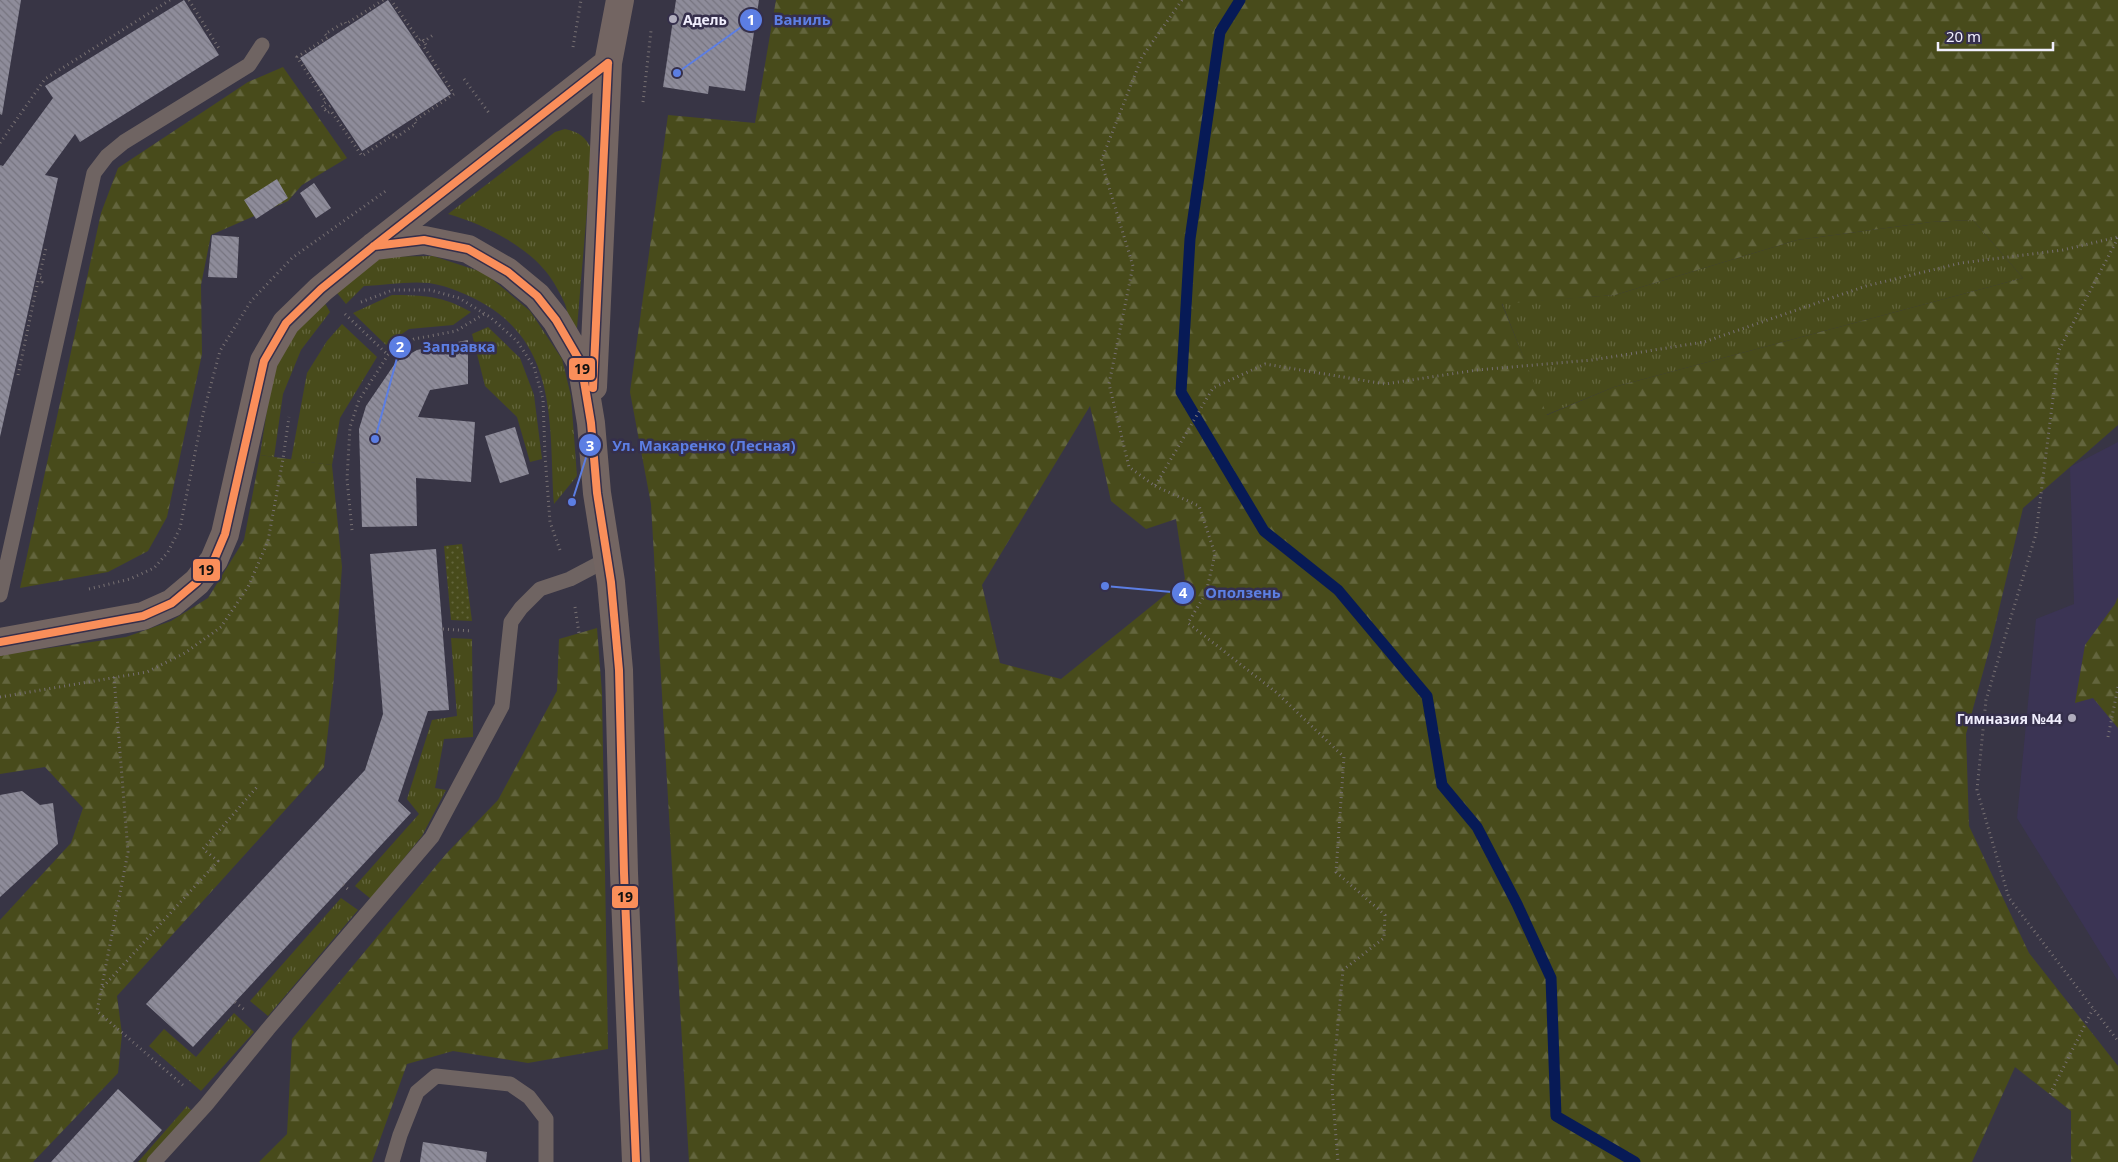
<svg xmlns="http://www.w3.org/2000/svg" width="2118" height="1162" font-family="'Noto Sans',sans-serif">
	<defs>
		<pattern id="grass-tufts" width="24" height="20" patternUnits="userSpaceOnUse" patternTransform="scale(1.25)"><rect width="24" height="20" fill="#484b1b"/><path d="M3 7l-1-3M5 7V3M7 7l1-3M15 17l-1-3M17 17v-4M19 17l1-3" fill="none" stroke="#63653d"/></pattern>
		<pattern id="forest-firs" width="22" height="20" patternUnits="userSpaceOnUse" patternTransform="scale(1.25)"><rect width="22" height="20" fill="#484b1b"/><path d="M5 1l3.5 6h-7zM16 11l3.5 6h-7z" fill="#63653d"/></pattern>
		<pattern id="park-dots" width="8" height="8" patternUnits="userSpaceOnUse" patternTransform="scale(1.25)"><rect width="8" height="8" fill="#484b1b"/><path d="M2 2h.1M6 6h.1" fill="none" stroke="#63653d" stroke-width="1.8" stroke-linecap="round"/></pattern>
		<pattern id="building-back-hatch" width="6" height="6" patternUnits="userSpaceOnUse" patternTransform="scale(1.25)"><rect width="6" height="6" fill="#8e8c9a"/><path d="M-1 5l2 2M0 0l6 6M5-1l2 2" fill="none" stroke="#76747f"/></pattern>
	</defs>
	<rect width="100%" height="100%" fill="#383545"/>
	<path fill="#3b3454" d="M2118,442V981L2017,818L2036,619L2074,604L2070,467Z"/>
	<path fill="url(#grass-tufts)" d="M565,129C579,132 586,137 592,150L577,328L574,329C568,322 568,312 565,304C562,297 558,290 554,283C533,248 486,225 448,214L555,132Z
		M1973,220L2023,278L1614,387L1546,415L1502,303L1615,295L1797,240L1931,222Z
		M433,256L485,273L530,311L562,359L571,396L577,476L554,504C549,430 559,349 486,305C469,295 449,286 429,283C408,281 385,285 364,286L346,304L333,288L372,257Z
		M392,295C424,295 443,296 471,312L453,325L409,329L386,345L353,313Z
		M322,298L330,312L301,350L283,394L274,457L260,455L274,365L292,329Z
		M342,324L377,357L340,418L332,465L291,460L307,373L327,341Z
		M488,327L520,358L534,395L542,459L530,462L517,417L485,386L472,334Z
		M451,638L472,639L473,737L444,739L435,788L446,790L422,836L371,899L355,886L419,814L407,799L432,720L457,716Z
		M341,898L358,910L268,1016L250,1001Z
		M234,1013L254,1032L201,1091L149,1046L164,1029L196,1057Z
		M187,1106L192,1111L149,1162H138Z"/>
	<path fill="url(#forest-firs)" fill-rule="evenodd" d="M776,0H2118V425L2023,508L1991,643L1966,734L1969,826L2029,953L2118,1066V1162H2071V1111L2015,1067L1972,1162H689L651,504L630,392L668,115L755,123ZM1973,220L2023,278L1614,387L1547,415L1502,304L1615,295L1797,240L1931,222ZM1090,406L1111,501L1146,529L1176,519L1185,579L1061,679L1000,663L982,585Z
		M283,67L347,158L302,185L288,201L211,235L201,285L202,354L167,517L148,551L108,572L20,588L101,213L118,168L248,82Z
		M260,455L332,465L342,567L334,677L324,767L117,996L122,1034L118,1073L33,1162H0V920L71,843L83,808L45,767L0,774V655L126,637L171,621L208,598L244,540Z
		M2118,597V728L2093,698L2075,703L2085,645L2115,604Z
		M597,628L602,693L608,1049L528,1063L453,1051L407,1064L372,1162H259L287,1134L292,1039L446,854L498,800L557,691L559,639Z"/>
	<path fill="url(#park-dots)" d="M462,544L472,621L451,620L444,546Z"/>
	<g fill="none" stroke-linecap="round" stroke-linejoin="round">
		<path stroke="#071a56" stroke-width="11" d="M1240,0L1220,32L1190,239L1181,392L1264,531L1338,590L1427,696L1442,785L1477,827L1517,904L1551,978L1556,1116L1635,1162"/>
	</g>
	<path fill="url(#building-back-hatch)" d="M0,0H21L2,115L0,114Z
		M184,0L219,55L80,142L75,134L45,175L58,178L0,437V165L3,166L53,98L45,86Z
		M388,0L451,94L362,151L300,58Z
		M676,0H759L745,91L709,86L708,94L663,87Z
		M277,179L288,198L256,219L244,200Z
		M314,183L331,208L316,218L300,193Z
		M212,235L239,237L237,278L208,277Z
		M468,340V384L430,390L418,417L475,422L471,482L416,478L417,526L362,527L359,429L366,406L396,362L417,350Z
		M515,427L529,474L500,483L485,436Z
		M436,549L449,710L428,711L398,801L411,813L193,1047L146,1004L365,770L383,714L370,554Z
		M22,791L40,805L53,803L58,844L0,897V795Z
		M118,1089L162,1130L133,1162H51Z
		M423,1142L487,1152L486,1162H420Z"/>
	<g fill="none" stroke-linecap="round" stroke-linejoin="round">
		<path stroke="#777072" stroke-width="3" stroke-dasharray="1 4" stroke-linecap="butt" d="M189,0L220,50
			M383,0L346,24L345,22L325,34L328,37L297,57L326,102L322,105L327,113L331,111L362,156L393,135L395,138L416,124L414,121L454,94L424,47L426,45L422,38L419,40L391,0
			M1182,0L1142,57L1101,161L1133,266L1109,384L1129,467L1155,486L1213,388L1265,364L1385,384L1477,370L1592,360L1704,342L1866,286L1961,263L2063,250L2118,237
			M419,45L433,35
			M573,47L581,0
			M464,79L489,113
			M643,102L651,31
			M325,109L332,105
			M0,143L45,79L170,0
			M2118,238L2059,350L2036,534L1986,700L1977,790L2009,898L2118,1041
			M361,302L393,290H430L459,298L490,317L517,341L534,367L543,399L545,455L550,522L561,553
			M345,314L388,355
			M18,375L38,281L42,282V278L39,277L46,248
			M1155,486L1199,506L1215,554L1206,593L1188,623L1277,693L1344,757L1336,872L1385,915L1384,938L1343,970L1332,1088L1338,1162
			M352,530L347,479L350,427L359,400L388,355L414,339L456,331L484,314
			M89,589L130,579L154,568L168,552L180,528L202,418L220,351L251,301L292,258L387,190
			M575,607L579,633
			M443,629L472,631
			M114,677L128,852L97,1011L185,1087
			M0,697L147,672L185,653L221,627L248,587L268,541L283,459L289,417
			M2108,737L2118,687
			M343,885L350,891
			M103,987L218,861L203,849L257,787
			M235,1002L246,1011
			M2050,1094L2093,1009"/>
		<path stroke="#6f6462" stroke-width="15" d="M0,595L94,173L107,156L124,142L249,65L262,45
			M154,1162L206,1105L268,1029L432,837L502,706L511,622L521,608L540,589L570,579L608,559
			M392,1162L400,1135L417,1092L436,1076L510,1084L529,1097L546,1119V1162"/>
		<path stroke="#736562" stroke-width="28" d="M374,246L424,240L468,249L508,272L537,296L556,320L581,363L591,423L597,493L611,582L619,670L624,873L636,1162
			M593,387L608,63L620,0
			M0,642L143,616L172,603L197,582L214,560L225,534L264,361L286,323L321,289L374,246L608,63"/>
		<defs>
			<path id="bus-1" d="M374,246L424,240L468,249L508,272L537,296L556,320L581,363L591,423L597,493L611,582L619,670L624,873L636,1162
				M593,388L608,63
				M0,642L143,616L172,603L197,582L214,560L225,534L264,361L286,323L321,289L374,246L608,63"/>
		</defs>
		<use href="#bus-1" stroke="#352f4b" stroke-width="11"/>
		<use href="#bus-1" stroke="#fa8e5a" stroke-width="8"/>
	</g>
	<g fill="#b0adbd" stroke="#352f4b" stroke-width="2">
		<circle cx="673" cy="19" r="5"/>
		<circle cx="2072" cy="718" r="5"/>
	</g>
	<g text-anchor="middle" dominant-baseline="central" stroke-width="5" stroke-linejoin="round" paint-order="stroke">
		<g font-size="14" font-weight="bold" fill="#f0eefd" stroke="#352f4b" text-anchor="start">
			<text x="683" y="19">Адель</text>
			<text x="2062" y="718" text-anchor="end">Гимназия №44</text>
		</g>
	</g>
	<path fill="none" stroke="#5c7ee3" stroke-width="2" d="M677 73L751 20M375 439L400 347M572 502L590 445M1105 586L1183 593"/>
	<g fill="#5c7ee3" stroke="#352f4b" stroke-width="2">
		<circle cx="677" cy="73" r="5"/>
		<circle cx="375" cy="439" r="5"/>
		<circle cx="572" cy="502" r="5"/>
		<circle cx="1105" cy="586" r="5"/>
		<circle cx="751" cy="20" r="12"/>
		<circle cx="400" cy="347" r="12"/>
		<circle cx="590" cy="445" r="12"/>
		<circle cx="1183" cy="593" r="12"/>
	</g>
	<g font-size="15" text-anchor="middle" font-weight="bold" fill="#fff">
		<text x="751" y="25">1</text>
		<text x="400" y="352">2</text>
		<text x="590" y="451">3</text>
		<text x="1183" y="598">4</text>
	</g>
	<g font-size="15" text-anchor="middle" font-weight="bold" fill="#5c7ee3" stroke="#352f4b" stroke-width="5" stroke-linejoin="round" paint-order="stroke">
		<text x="802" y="25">Ваниль</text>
		<text x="459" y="352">Заправка</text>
		<text x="704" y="451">Ул. Макаренко (Лесная)</text>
		<text x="1243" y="598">Оползень</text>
	</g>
	<g stroke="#352f4b" stroke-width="2">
		<rect x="568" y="357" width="28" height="24" rx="5" fill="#fa8e5a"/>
		<rect x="192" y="558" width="29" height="24" rx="5" fill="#fa8e5a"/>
		<rect x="611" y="885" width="28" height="24" rx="5" fill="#fa8e5a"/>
	</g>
	<g font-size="14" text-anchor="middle" font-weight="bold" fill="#111">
		<text x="582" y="374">19</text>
		<text x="206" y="575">19</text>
		<text x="625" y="902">19</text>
	</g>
	<path d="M1938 42v8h115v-8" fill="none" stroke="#f0eefd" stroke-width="2.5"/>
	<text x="1946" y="42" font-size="15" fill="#f0eefd" stroke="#352f4b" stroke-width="4" paint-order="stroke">20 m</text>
</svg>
